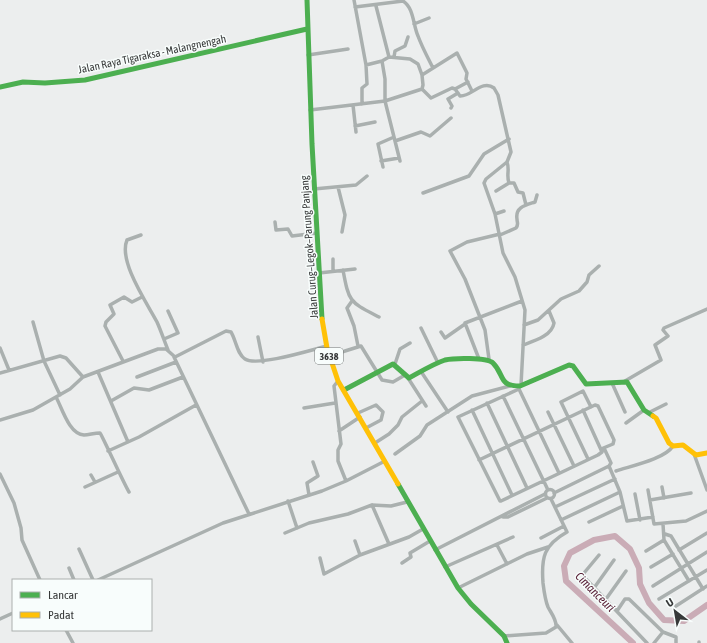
<svg xmlns="http://www.w3.org/2000/svg" width="707" height="643" font-family="'Asap Condensed',sans-serif">
	<rect width="100%" height="100%" fill="#eceeee"/>
	<g fill="none" stroke-linecap="round" stroke-linejoin="round">
		<path stroke="#caacb6" stroke-width="6" d="M633,643L566,581L564,566L570,553L594,540L615,536L630,549L639,568L640,584L649,603L664,620L684,621L707,605"/>
		<path stroke="#aab0af" stroke-width="3.5" d="M354,0L366,65L382,61L389,57L410,59L418,64L422,75
			M376,6L389,57
			M355,7L403,1C414,8 413,25 418,36C422,47 428,58 433,68
			M414,24L429,18
			M308,55L348,49
			M394,57L395,51L405,46L408,37
			M382,61L385,79V101L400,161
			M422,89L431,98L452,88L455,89L460,96C471,97 482,79 494,88L498,95L511,152L507,162L486,179L484,183L495,214L503,253L515,277L525,310L521,385
			M455,89L468,82
			M362,104V88L367,84L366,65
			M353,105L356,132
			M451,108L452,106L448,99L458,93
			M310,110L385,101L422,89L423,85L422,75L457,53L467,73L466,79L472,91
			M355,126L375,122
			M395,141L421,132L430,136L451,118
			M381,161L399,158
			M507,162C510,170 506,175 509,183H514L518,192L523,193L526,205
			M383,167L378,144L394,137
			M338,187L345,215L342,232
			M314,189L356,185L367,176
			M496,191L509,183
			M423,193L469,176L484,154L509,139
			M495,214L504,211
			M275,222L276,230L288,229L292,236L317,233
			M141,235L127,240C118,261 147,303 157,322C161,331 164,340 168,350
			M500,235L516,228C519,224 517,223 517,219C515,207 526,205 535,202L537,195
			M333,259V271
			M343,270C349,303 350,302 379,317
			M319,273L355,269
			M352,301L347,308L354,326L358,346
			M33,322L44,361L60,395
			M524,325L538,320L561,299L579,291L587,282L589,275L599,266
			M421,328L438,363
			M441,332L445,338L465,324
			M258,337L263,362
			M164,339L178,333L168,311
			M523,345C534,341 552,336 554,323L549,311
			M0,348L9,370
			M329,356L361,346L382,380L393,382L405,375
			M174,357L249,514
			M479,359L465,323L522,301
			M489,359L485,330L465,279L450,251L467,242L500,234
			M123,361L105,326L106,322L114,314L110,305L124,297L132,302L142,297
			M395,364L400,349L410,343
			M98,372L128,442
			M0,373L60,356L66,358L83,377
			M422,373L448,412
			M137,377L176,362
			M408,378L426,406
			M338,381L334,386L341,444L338,450V461L346,481
			M625,381L661,360L655,345L668,336L663,330L664,328L707,309
			M612,383L625,412
			M503,396L548,490
			M56,397C62,408 69,434 84,435C89,435 94,433 100,433C102,435 124,484 129,492
			M111,401L134,388L149,390L183,377
			M487,403L527,488
			M304,408L335,403
			M472,410L512,495
			M548,412L574,466
			M358,413L376,405L383,412L381,420L366,428
			M648,413L666,404
			M0,420L33,410L70,389L83,377L158,349H166L175,357L226,331L231,332C236,340 237,354 245,359C257,367 311,350 327,346
			M626,423L644,410
			M339,431L360,417
			M375,443L389,434L398,425L402,417L422,401
			M604,448L611,463L609,466L620,492L627,521L653,517
			M108,451L139,437L196,405
			M395,454L420,436L427,425L472,396L510,386
			M694,454L707,490
			M588,459L561,402L583,391L591,407
			M479,460L595,405L598,406L614,440L613,444L601,449
			M616,471C631,466 665,459 673,446
			M559,473L519,389L458,417L500,501H501L598,455L602,452L583,410
			M0,474L14,503L21,528L22,540L40,580
			M91,475L95,482
			M85,487L118,472
			M662,487L664,498
			M545.5 494a4.5 4.5 0 1 1 9 0a4.5 4.5 0 1 1-9 0Z
			M648,490L654,524L686,521L707,511
			M554,493L609,466
			M635,494L640,520
			M309,495L307,483L318,476L313,462
			M650,500L691,493
			M288,501L297,528
			M372,505L389,544
			M555,507L615,479
			M503,517H508L547,498
			M561,520L620,492
			M589,522L623,506
			M663,524L664,540L689,581
			M285,533L309,523L348,514L372,505L391,506L407,502
			M665,534L671,536L703,589
			M541,538L564,526
			M355,541L360,555
			M497,545L507,564
			M79,549L93,580
			M435,550L545,494
			M679,550L707,533
			M646,551L664,540
			M599,555L584,573V577L647,643
			M320,558L324,574L360,555L409,537L423,529
			M402,563L411,557L410,553L430,541
			M445,567L513,537
			M651,567L673,554
			M69,568L74,580
			M98,580L223,523L322,491L346,481L385,461
			M653,586L707,552
			M458,588L527,554L548,547
			M594,588L614,560
			M606,599L626,571
			M659,599L707,570
			M676,606L707,586
			M617,611L625,599H629L663,632L654,643
			M0,619L13,613
			M557,625L572,643
			M66,630L73,643
			M663,632L676,637V643
			M503,636L546,633L556,627C557,620 551,613 548,607C545,600 544,591 543,583C541,557 544,545 567,532L551,499
			M699,643V642"/>
		<path stroke="#4caf50" stroke-width="5" d="M307,0L312,144L322,319
			M0,87L23,82L45,83L85,80L307,29
			M344,390L393,364L409,378C420,372 433,364 445,360C453,358 487,357 493,363C505,375 498,386 520,386L569,365L573,366L586,384L627,382L644,410L653,416
			M398,484L458,588L471,604L504,636L507,643"/>
		<path stroke="#ffc107" stroke-width="5" d="M322,319L327,348L338,381L398,484
			M653,416L656,418L669,443L673,446L683,445L696,455L707,453"/>
	</g>
	<g text-anchor="middle" dominant-baseline="central" stroke-width="3" stroke-linejoin="round" paint-order="stroke">
		<rect fill="#f8fdfc" stroke="#717474" stroke-width="1" x="315" y="348" width="28" height="16" rx="3"/>
		<g font-size="10" font-weight="bold" fill="#373939">
			<text x="329" y="356">3638</text>
		</g>
		<g font-size="11" fill="#373939" stroke="#f8fdfc">
			<text transform="translate(152 54) rotate(-12)">Jalan Raya Tigaraksa - Malangnengah</text>
			<text transform="translate(309 247) rotate(-94)">Jalan Curug–Legok–Parung Panjang</text>
		</g>
		<g font-size="12" font-style="italic" fill="#5a2339" stroke="#f8fdfc">
			<text transform="translate(595 592) rotate(45)">Cimanceuri</text>
		</g>
	</g>
	<rect x="12" y="579" width="140" height="52" fill="#f8fdfc" stroke="#abafae"/>
	<rect x="20" y="592" width="20" height="6" fill="#4caf50" stroke="#abafae"/>
	<text x="48" y="599" font-size="12" fill="#373939">Lancar</text>
	<rect x="20" y="612" width="20" height="6" fill="#ffc107" stroke="#abafae"/>
	<text x="48" y="619" font-size="12" fill="#373939">Padat</text>
	<g transform="translate(675 611) rotate(329)" stroke="#f8fdfc" stroke-width="3" paint-order="stroke">
	<path d="M0-3L7 15L0 10L-7 15Z" fill="#373939"/>
	<text y="-6" font-size="11" font-weight="bold" text-anchor="middle" fill="#373939">U</text>
	</g>
</svg>
